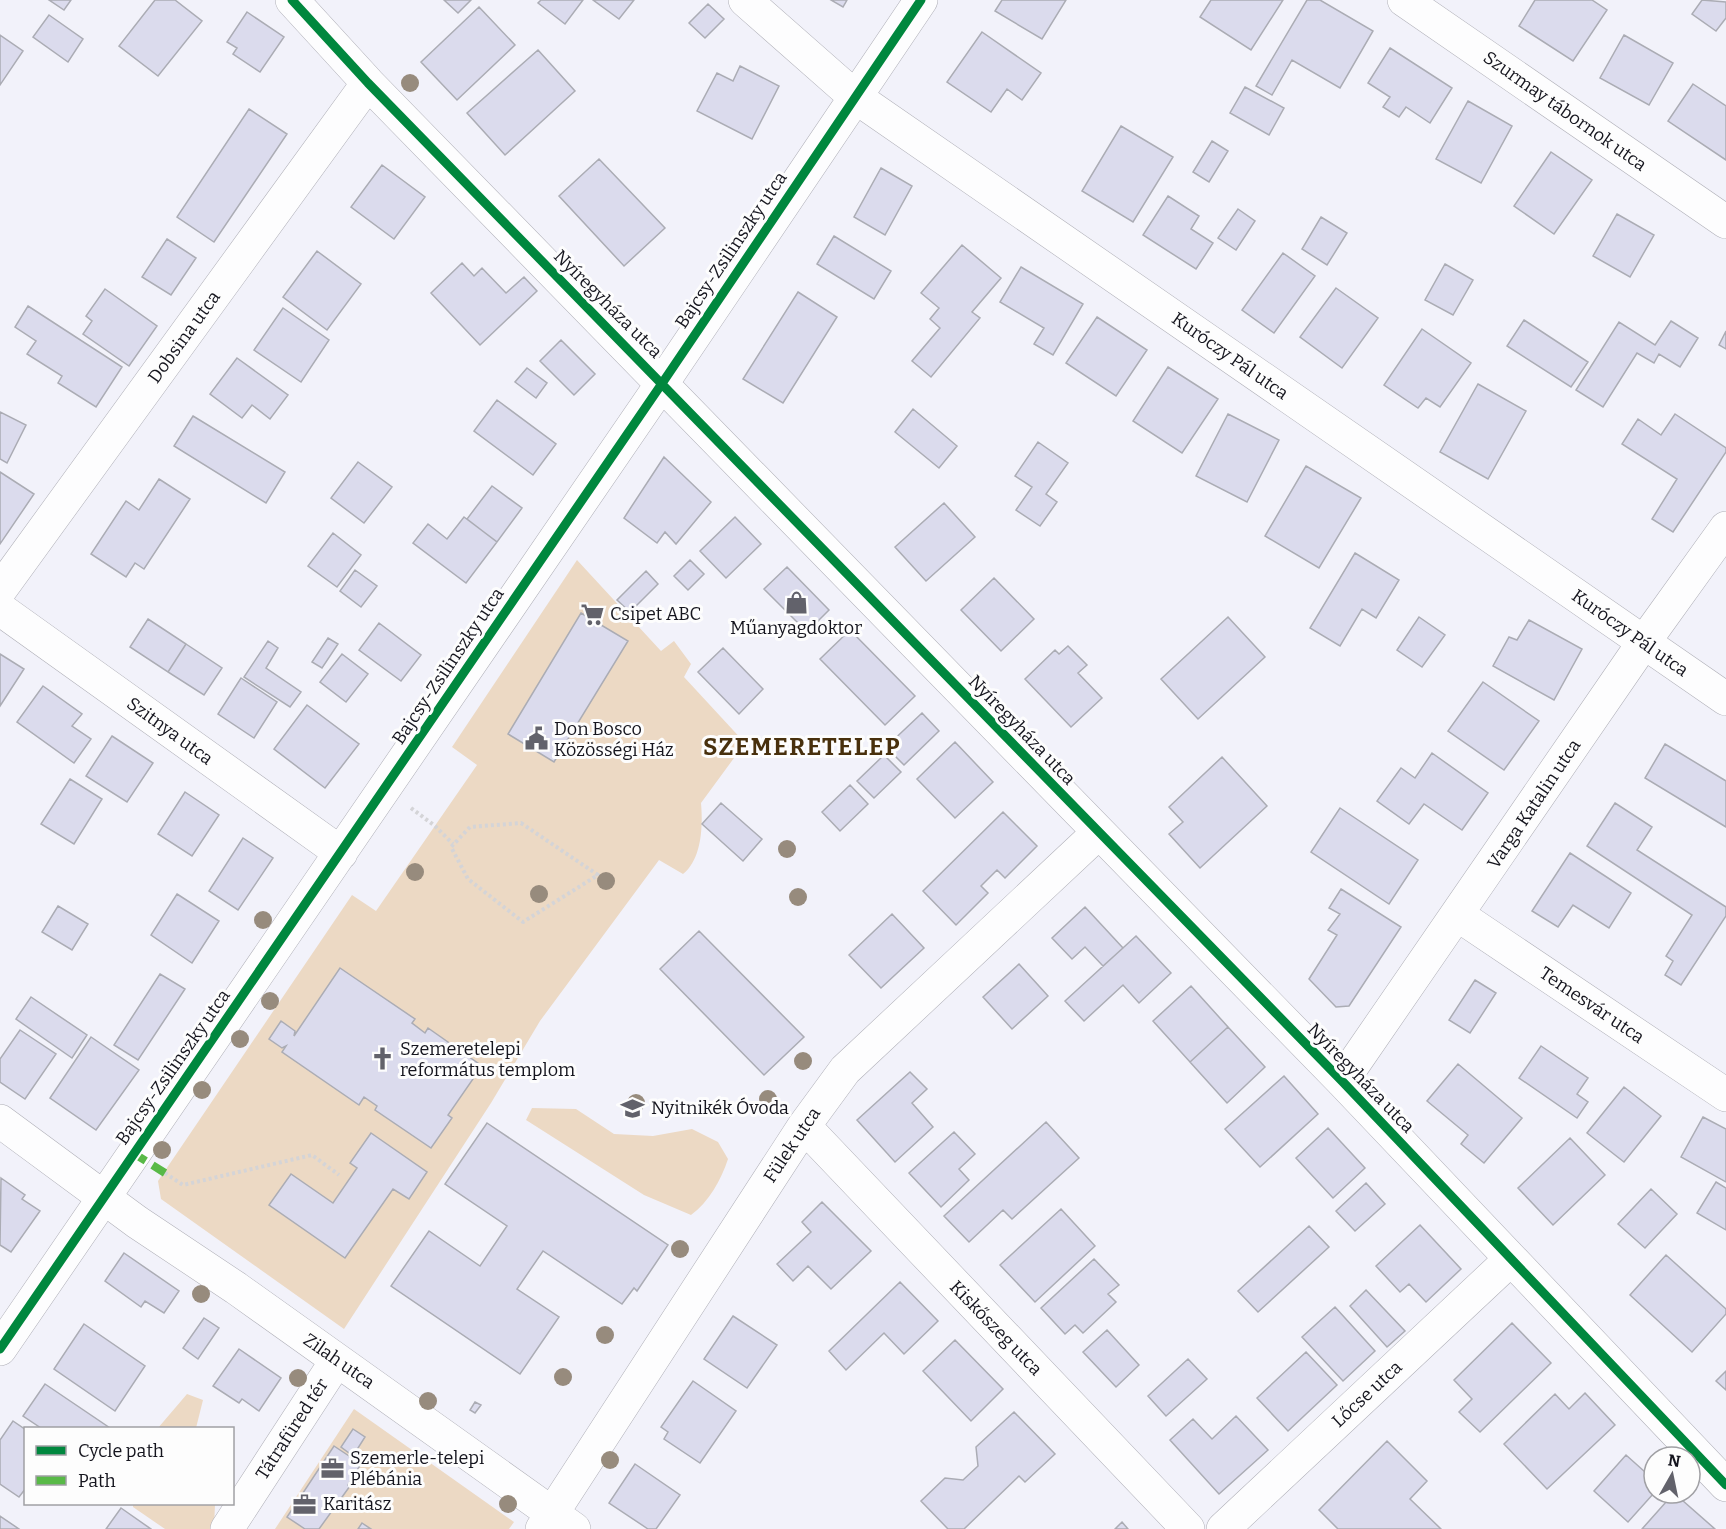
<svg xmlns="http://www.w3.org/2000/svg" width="1726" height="1529" font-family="Bitter,serif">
	<rect width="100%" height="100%" fill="#f2f2fa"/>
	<path fill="#ecd9c4" d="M577,560L661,651L674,641L691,664L684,677L745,743L701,803C703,825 702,859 683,874L659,860L540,1021L491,1103L344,1329L161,1199L158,1181L352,895L376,911L477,765L452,747Z
		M532,1108L576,1109L614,1134L653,1136L692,1129L718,1142L728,1159C721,1180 709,1202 691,1215L644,1195L526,1120Z
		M187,1394L203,1400L196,1428H158Z
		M354,1409L514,1522L509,1529H275Z
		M133,1504H215L214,1529H165L133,1507Z"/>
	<path fill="#dbdbed" stroke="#abacb4" stroke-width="1.5" d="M49,0H71L64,10Z
		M155,0H175L202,21L158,76L119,46Z
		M444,0H471L458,13Z
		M541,0H583L565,24L538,3Z
		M593,0H634L619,19Z
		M831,0H847L843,7Z
		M1002,0H1066L1042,39L995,11Z
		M1211,0H1283L1251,50L1200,17Z
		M1307,0H1320L1373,31L1340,88L1292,60L1272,95L1256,86Z
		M1535,0H1592L1607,10L1573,61L1519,26Z
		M1702,0L1726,2V18L1716,31L1692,14Z
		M708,4L724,19L705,38L689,23Z
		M479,7L515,45L457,100L421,62Z
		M247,12L284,37L260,72L233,54L237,48L227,42Z
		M49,15L83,39L68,62L33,37Z
		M982,32L1041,73L1022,100L1007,89L991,112L947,82Z
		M0,35L23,51L0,85Z
		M1624,35L1673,63L1649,105L1600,78Z
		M1390,48L1452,88L1430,123L1406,107L1399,117L1383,107L1390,97L1368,83Z
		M538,50L575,91L505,155L467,113Z
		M740,66L779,86L752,139L697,111L717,73L733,81Z
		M1693,84L1726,106V160L1668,121Z
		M1245,87L1284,108L1269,135L1230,113Z
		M1468,101L1512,126L1481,183L1436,159Z
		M249,109L287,134L214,242L177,217Z
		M1121,126L1173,157L1133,222L1082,191Z
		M1212,141L1228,151L1209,182L1193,172Z
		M1551,152L1592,180L1554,234L1514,206Z
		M599,159L665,228L624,266L559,196Z
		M382,165L425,197L394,239L351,207Z
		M881,168L912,186L885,235L854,217Z
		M1168,196L1199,216L1191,229L1213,243L1196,269L1143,235Z
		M1238,209L1255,221L1236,250L1218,238Z
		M1617,214L1654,235L1630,277L1593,256Z
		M1321,217L1347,233L1327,265L1302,249Z
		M834,236L891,271L874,299L817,264Z
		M167,239L196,258L171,295L142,277Z
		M962,245L1001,278L972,312L980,318L931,377L912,361L940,328L930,319L939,308L921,293Z
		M317,251L361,284L327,330L283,297Z
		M1283,253L1315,276L1274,333L1242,310Z
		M462,263L474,276L482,268L506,293L524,277L537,291L480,345L431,293Z
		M1445,264L1473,280L1453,315L1425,300Z
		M1021,267L1083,304L1053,355L1034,344L1044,328L1000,302Z
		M1336,288L1378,318L1342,368L1300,337Z
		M105,289L157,326L129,366L83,334L92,321L86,316Z
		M798,292L837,317L783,403L743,379Z
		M28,306L122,367L96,407L58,383L62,376L27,354L36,341L15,327Z
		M283,308L329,340L301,382L254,350Z
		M1097,317L1147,350L1116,396L1066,363Z
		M1524,320L1588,362L1571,387L1507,346Z
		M1671,321L1698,338L1680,367L1659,354L1654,363L1637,353L1603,407L1576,390L1619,322L1655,345Z
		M1422,329L1471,363L1440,407L1426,398L1418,408L1384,385Z
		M1726,331V349L1719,345Z
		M561,340L595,374L574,395L540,361Z
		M237,358L288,395L270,419L252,405L242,418L210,394Z
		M1168,367L1218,399L1182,453L1133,421Z
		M527,368L547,383L536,398L515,382Z
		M1478,384L1526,411L1488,479L1440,452Z
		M497,400L556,444L533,475L474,431Z
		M913,409L957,446L939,468L895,432Z
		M0,412L26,425L7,463L0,459Z
		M1228,414L1279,440L1247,502L1196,476Z
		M1675,414L1726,448V452L1673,532L1652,519L1677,479L1622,444L1638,419L1661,435Z
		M193,416L285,472L266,503L174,446Z
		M1038,442L1068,463L1046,494L1057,502L1040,526L1016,510L1032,487L1015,476Z
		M664,457L711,502L676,544L665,532L657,543L624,518Z
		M358,462L392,487L364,523L331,498Z
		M1306,466L1361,498L1319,568L1265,536Z
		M0,472L34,494L0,544Z
		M159,479L190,499L144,569L135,563L126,577L91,554L126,501L139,510Z
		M492,486L522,508L497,542L467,519Z
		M944,503L975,537L926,581L895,547Z
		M464,517L497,542L466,583L413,543L428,524L447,539Z
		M735,517L761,544L726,578L700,551Z
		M333,533L361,555L337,587L308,566Z
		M1355,553L1399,580L1376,618L1362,609L1340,646L1310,628Z
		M690,560L704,574L688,590L674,576Z
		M787,567L829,610L807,632L764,589Z
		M355,570L377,586L361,607L340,591Z
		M646,571L658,584L630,612L617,600Z
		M994,578L1034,619L1001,651L961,610Z
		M581,613L628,641L554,762L508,734Z
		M1228,617L1265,657L1198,719L1161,679Z
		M1419,617L1445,635L1422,667L1397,650Z
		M148,619L186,644L168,672L130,647Z
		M1529,620L1582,649L1554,700L1493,666L1509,637L1517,640Z
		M379,623L421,655L401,681L359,650Z
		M850,630L915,696L885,725L820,659Z
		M328,638L338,644L322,668L312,662Z
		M268,641L278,648L266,668L301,692L290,707L244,677Z
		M186,644L222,668L204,695L168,672Z
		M1068,646L1087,665L1078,673L1102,698L1071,727L1025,679L1055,650L1059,654Z
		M723,648L763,689L739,714L698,672Z
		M0,654L24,669L0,706Z
		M342,654L368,674L346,702L320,682Z
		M241,678L277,702L254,738L218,714Z
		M1483,682L1539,721L1504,770L1448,731Z
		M43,686L82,714L72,726L91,739L74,763L17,722Z
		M307,705L359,744L325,788L274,749Z
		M922,713L939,731L904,765L886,747Z
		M112,736L153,763L127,802L86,776Z
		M955,742L993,782L955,818L917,779Z
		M1665,744L1726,781V827L1645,778Z
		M1432,753L1488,793L1462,830L1424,804L1409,824L1377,801L1401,768L1415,778Z
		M884,755L901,772L874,798L857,781Z
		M1222,757L1267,806L1200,868L1169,834L1183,822L1169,807Z
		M70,779L102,799L74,844L41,824Z
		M850,785L868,804L840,831L822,812Z
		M185,792L219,815L192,856L158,834Z
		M721,803L762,839L743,861L702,824Z
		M1615,803L1652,827L1637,850L1726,907V916L1681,985L1665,975L1673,961L1666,956L1692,915L1587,846Z
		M1340,808L1418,860L1389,904L1311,852Z
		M1003,812L1037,846L1005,878L997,870L981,886L988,893L956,925L923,891Z
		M243,838L273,858L238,910L209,891Z
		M1570,853L1631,893L1609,928L1573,905L1558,927L1532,911Z
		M1341,889L1401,927L1349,1006L1336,1007L1309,979L1337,935L1328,930L1340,914L1329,908Z
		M177,894L219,921L192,963L151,935Z
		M58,906L88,924L72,950L42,932Z
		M1085,907L1123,948L1103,966L1085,947L1072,959L1052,938Z
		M892,914L924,948L881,988L849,955Z
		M699,931L804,1037L764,1075L660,969Z
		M1136,936L1171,973L1139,1003L1123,985L1084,1021L1065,1001Z
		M1019,964L1048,996L1012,1029L983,997Z
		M340,968L415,1019L412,1023L425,1033L428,1028L482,1066L448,1115L452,1118L431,1148L375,1110L377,1106L364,1097L359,1105L282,1052L286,1046L282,1048L269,1039L281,1021L295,1031L294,1036Z
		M160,974L185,989L138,1060L114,1045Z
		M1475,980L1496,993L1470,1033L1449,1020Z
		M1191,986L1228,1027L1190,1062L1153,1021Z
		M31,997L87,1035L72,1058L16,1019Z
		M1228,1027L1265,1067L1227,1103L1190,1062Z
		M20,1030L56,1054L25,1099L0,1082V1059Z
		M91,1037L139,1070L96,1130L50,1098Z
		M1541,1046L1588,1078L1577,1094L1588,1102L1577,1118L1519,1078Z
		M1458,1064L1522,1118L1484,1163L1461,1144L1468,1135L1427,1101Z
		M910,1072L927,1089L912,1103L933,1127L895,1162L857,1120Z
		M1284,1076L1318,1114L1260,1167L1225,1129Z
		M1624,1087L1661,1116L1624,1162L1587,1133Z
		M1703,1117L1726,1129V1182L1681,1157Z
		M1046,1122L1079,1158L1012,1219L1003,1210L969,1242L944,1216Z
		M487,1123L668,1245L637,1291L634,1288L622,1304L543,1251L517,1289L559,1317L520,1374L391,1286L429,1231L480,1266L507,1226L445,1184Z
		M1328,1128L1365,1168L1333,1198L1296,1158Z
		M954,1132L975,1154L959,1169L969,1180L941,1207L909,1173Z
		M371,1133L427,1172L409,1199L393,1189L345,1258L269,1205L291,1174L333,1203L357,1168L350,1163Z
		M1570,1138L1605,1175L1553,1225L1518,1188Z
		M1,1178L25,1195L22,1199L40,1211L11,1252L0,1245Z
		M1716,1182L1726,1188V1230L1697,1213Z
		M1366,1183L1385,1204L1355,1231L1336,1211Z
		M1651,1189L1677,1214L1645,1248L1618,1224Z
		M822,1202L871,1251L831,1289L808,1266L793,1281L777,1264L811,1232L802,1222Z
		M1061,1209L1095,1246L1035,1302L1000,1265Z
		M1420,1225L1461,1269L1426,1302L1409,1284L1400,1292L1376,1266Z
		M1309,1226L1329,1247L1258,1312L1238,1291Z
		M124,1253L179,1291L164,1313L145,1301L141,1307L105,1281Z
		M1666,1255L1726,1309V1314L1692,1352L1630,1295Z
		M1094,1259L1119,1285L1108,1294L1116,1302L1083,1333L1075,1325L1065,1334L1041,1308Z
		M900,1282L938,1321L904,1354L884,1333L846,1370L829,1351Z
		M1366,1290L1405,1331L1387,1347L1350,1306Z
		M1335,1307L1375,1351L1343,1381L1302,1337Z
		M733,1316L777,1345L747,1388L704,1359Z
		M204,1318L219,1328L198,1359L183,1348Z
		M1512,1323L1551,1363L1480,1432L1459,1412L1472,1399L1454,1380Z
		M84,1324L145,1366L115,1411L54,1369Z
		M1107,1330L1139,1365L1116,1387L1083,1352Z
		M955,1340L1003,1389L971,1421L923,1371Z
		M239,1349L281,1378L259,1411L242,1399L239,1403L213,1386Z
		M1306,1352L1337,1385L1288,1431L1257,1398Z
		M1188,1359L1207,1379L1166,1416L1148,1396Z
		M1726,1371V1390L1716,1381Z
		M693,1381L736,1411L700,1463L664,1439L668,1432L661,1427Z
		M45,1384L110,1428H41L23,1416Z
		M1585,1393L1615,1425L1547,1489L1504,1444L1555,1394L1569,1409Z
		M475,1402L481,1405L475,1413L470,1410Z
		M1014,1412L1055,1454L1025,1482L1019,1476L964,1529H948L921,1501L945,1478L963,1480L978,1466L976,1447Z
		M1236,1416L1268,1450L1219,1494L1170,1440L1193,1419L1212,1439Z
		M13,1421L26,1430V1488L19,1497L0,1484V1440Z
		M353,1429L365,1437L353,1456L341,1447Z
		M1387,1441L1427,1481L1410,1499L1441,1529H1338L1319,1510Z
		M334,1446L361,1464L348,1485L350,1486L319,1529H305L287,1517Z
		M1626,1455L1654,1480V1493L1628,1522L1594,1491Z
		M635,1464L680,1495L656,1529H648L609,1503Z
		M1674,1493L1715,1529H1642Z
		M121,1508L151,1529H106Z
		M0,1516L19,1529H0Z
		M1122,1522L1128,1529H1115Z
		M362,1523L371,1529H358Z"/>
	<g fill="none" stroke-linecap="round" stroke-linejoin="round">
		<defs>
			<path id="street" d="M292,0L368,83L1342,1081L1726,1485
				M745,0L854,96L1726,699
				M1404,0L1726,222
				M0,590L368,83
				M0,609L341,853
				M1458,915L1726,1095
				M1342,1081L1644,642L1726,528
				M0,1121L137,1222L236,1288L574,1529
				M804,1126L1188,1529
				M0,1349L663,382L921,0
				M227,1529L337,1360
				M542,1529L804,1126L845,1070L1098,833
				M1223,1529L1511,1259"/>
		</defs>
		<use href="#street" stroke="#afafb7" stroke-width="34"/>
		<path stroke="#d4d4d7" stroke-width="4" stroke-dasharray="3 3" stroke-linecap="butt" d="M411,808L435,826L453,844
			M521,823L598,875L523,922L468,879L451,847L470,827Z
			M165,1173L183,1185L312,1155L339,1175"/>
		<use href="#street" stroke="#fdfdfe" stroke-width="33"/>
		<path stroke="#58b947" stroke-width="8" stroke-dasharray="15 8" stroke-linecap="butt" d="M133,1153L165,1173"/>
		<defs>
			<path id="cycleway" d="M292,0L368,83L1342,1081L1726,1485
				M0,1349L663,382L921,0"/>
		</defs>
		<use href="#cycleway" stroke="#fdfdfd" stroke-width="13"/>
		<use href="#cycleway" stroke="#00873e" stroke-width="9"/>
	</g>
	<g fill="#978b7d">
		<circle cx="410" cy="83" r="9"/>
		<circle cx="787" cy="849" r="9"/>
		<circle cx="415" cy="872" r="9"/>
		<circle cx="606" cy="881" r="9"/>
		<circle cx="539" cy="894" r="9"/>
		<circle cx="798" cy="897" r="9"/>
		<circle cx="263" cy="920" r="9"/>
		<circle cx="270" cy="1001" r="9"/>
		<circle cx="240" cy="1039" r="9"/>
		<circle cx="803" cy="1061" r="9"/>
		<circle cx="202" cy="1090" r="9"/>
		<circle cx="768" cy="1099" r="9"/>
		<circle cx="636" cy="1103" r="9"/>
		<circle cx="162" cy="1150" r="9"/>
		<circle cx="680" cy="1249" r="9"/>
		<circle cx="201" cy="1294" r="9"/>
		<circle cx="605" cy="1335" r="9"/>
		<circle cx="563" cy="1377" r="9"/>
		<circle cx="298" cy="1378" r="9"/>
		<circle cx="428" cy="1401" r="9"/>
		<circle cx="610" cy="1460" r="9"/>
		<circle cx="508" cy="1504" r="9"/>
	</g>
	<defs>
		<symbol id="shop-bare" viewBox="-9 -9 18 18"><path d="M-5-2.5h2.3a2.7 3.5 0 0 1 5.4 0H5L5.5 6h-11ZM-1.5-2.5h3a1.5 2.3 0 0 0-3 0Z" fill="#62626b" stroke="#fdfdfd" stroke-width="2.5" paint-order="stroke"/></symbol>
		<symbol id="supermarket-bare" viewBox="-9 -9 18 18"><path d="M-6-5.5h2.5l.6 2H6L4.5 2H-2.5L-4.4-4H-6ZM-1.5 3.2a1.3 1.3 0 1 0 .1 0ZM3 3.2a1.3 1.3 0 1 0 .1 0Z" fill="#62626b" stroke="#fdfdfd" stroke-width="2.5" paint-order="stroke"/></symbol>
		<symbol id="civic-bare" viewBox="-9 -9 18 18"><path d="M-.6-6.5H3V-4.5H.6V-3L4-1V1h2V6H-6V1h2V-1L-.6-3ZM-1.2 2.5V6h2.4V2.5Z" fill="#62626b" stroke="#fdfdfd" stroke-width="2.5" paint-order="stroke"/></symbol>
		<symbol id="church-bare" viewBox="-9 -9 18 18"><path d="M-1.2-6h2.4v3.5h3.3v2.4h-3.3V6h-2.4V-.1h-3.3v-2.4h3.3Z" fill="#62626b" stroke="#fdfdfd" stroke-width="2.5" paint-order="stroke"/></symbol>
		<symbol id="school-bare" viewBox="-9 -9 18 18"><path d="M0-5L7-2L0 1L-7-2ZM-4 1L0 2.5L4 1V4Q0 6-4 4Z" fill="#62626b" stroke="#fdfdfd" stroke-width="2.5" paint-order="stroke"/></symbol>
		<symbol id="office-bare" viewBox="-9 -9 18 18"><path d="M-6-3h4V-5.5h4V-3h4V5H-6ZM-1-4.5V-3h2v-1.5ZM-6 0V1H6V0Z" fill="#62626b" stroke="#fdfdfd" stroke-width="2.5" paint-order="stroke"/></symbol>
	</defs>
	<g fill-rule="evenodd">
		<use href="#shop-bare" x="780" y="586" width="33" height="33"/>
		<use href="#supermarket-bare" x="576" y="598" width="33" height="33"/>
		<use href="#civic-bare" x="520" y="722" width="33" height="33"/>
		<use href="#church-bare" x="366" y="1042" width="33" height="33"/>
		<use href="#school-bare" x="616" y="1092" width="33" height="33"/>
		<use href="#office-bare" x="316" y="1452" width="33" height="33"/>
		<use href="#office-bare" x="288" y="1488" width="33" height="33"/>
	</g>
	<g text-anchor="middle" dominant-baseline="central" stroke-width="6" stroke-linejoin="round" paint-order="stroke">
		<g font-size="18" fill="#15151e" stroke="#fdfdfd">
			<text transform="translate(1565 111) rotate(35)">Szurmay tábornok utca</text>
			<text transform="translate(731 250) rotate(-56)">Bajcsy-Zsilinszky utca</text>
			<text transform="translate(608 304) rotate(45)">Nyíregyháza utca</text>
			<text transform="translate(184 337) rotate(-54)">Dobsina utca</text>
			<text transform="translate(1230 356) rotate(35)">Kuróczy Pál utca</text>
			<text transform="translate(1630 633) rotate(35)">Kuróczy Pál utca</text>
			<text transform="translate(448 666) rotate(-56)">Bajcsy-Zsilinszky utca</text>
			<text transform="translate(1022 730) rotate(46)">Nyíregyháza utca</text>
			<text transform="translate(170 731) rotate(36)">Szitnya utca</text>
			<text transform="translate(1534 804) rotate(-56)">Varga Katalin utca</text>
			<text transform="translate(1592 1005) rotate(34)">Temesvár utca</text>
			<text transform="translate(173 1067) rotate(-55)">Bajcsy-Zsilinszky utca</text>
			<text transform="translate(1361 1078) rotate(46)">Nyíregyháza utca</text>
			<text transform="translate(792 1145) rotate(-56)">Fülek utca</text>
			<text transform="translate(996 1328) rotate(46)">Kiskőszeg utca</text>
			<text transform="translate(339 1361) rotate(35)">Zilah utca</text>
			<text transform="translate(1367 1394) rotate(-43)">Lőcse utca</text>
			<text transform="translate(292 1429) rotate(-57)">Tátrafüred tér</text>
		</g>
		<g font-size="18" fill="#15151e" stroke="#fdfdfd" text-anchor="start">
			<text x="610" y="614">Csipet ABC</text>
			<text x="796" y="628" text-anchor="middle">Műanyagdoktor</text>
			<text x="554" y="729">Don Bosco<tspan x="554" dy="21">Közösségi Ház</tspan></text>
			<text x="400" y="1049">Szemeretelepi<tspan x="400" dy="21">református templom</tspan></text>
			<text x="651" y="1108">Nyitnikék Óvoda</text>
			<text x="350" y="1458">Szemerle-telepi<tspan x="350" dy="21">Plébánia</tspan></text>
			<text x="323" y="1504">Karitász</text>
		</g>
		<g font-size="24" font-weight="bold" letter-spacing="1.5" fill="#48300d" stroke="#fdfdfd">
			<text x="802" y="747">SZEMERETELEP</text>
		</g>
	</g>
	<rect x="24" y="1427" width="210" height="78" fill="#fdfdfd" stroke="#a0a0a4" stroke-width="1.5"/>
	<rect x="36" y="1446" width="30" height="9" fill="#00873e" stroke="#a0a0a4" stroke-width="1.5"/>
	<text x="78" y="1457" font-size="18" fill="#15151e">Cycle path</text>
	<rect x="36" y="1476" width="30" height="9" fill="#58b947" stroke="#a0a0a4" stroke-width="1.5"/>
	<text x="78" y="1487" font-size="18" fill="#15151e">Path</text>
	<g transform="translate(1672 1475) rotate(9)"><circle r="28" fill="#fdfdfd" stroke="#a0a0a4" stroke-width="1.5"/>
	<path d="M0-4.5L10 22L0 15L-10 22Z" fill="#62626b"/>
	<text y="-9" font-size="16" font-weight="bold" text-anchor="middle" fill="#15151e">N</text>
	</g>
</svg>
